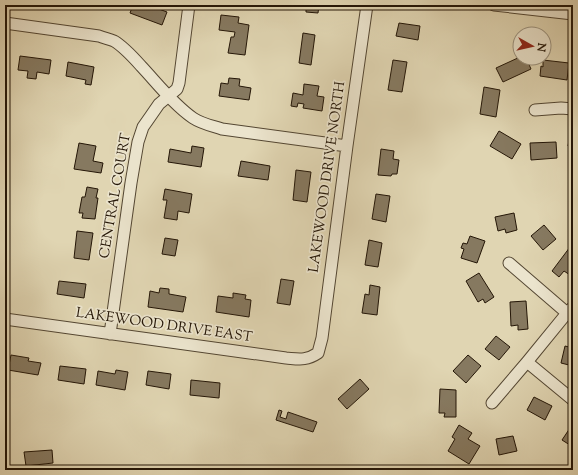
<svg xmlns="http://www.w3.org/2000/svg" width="578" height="475" font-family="'Sorts Mill Goudy',serif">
	<rect width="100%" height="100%" fill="#e0d5b2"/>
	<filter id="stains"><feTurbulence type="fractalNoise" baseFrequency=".005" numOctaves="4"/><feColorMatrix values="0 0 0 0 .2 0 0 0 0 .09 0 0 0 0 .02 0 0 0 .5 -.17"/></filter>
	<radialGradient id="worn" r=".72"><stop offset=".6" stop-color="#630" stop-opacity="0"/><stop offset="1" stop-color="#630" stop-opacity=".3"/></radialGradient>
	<path fill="#867960" stroke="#241607" d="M133,5H148L167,12L162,25L130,13Z
		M306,5H319L318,13L306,12Z
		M221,15L239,17L238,23L249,25L245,55L228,53L231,37H234L235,32L219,30Z
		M399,23L420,26L418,40L396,36Z
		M303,33L315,35L311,65L299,63Z
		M20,56L51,60L49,74L37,72L36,79L27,78L28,71L18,70Z
		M520,57L522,62L527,60L531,69L503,82L496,68Z
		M393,60L407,62L402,92L388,90Z
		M543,60L569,63L567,80L540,76L541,66L543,67Z
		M68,62L94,67L91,85L85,84L86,80L66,76Z
		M229,78L240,79L239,86L251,88L249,100L219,96L221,83L228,84Z
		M304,84L319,86L317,96L324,97L322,111L303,108L304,104L298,103L297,107L291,106L293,93L303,95Z
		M484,87L500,90L496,117L480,114Z
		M571,129H573V147L568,146Z
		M499,131L521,144L512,159L490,146Z
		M556,142L557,158L531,160L530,143Z
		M79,143L96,146L93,161L103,163L101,173L74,169Z
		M192,146L204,148L201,167L168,162L170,149L191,153Z
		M381,149L394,151L393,159L399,160L397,174H392L391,176L378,175Z
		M241,161L270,166L268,180L238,176Z
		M296,170L311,172L307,202L293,200Z
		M87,187L98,189L96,198H98L95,219L82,218L83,213H79L82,197H85Z
		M165,189L192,194L189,213L178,211L177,220L164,218L167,200H163Z
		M376,194L390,196L386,222L372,219Z
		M514,213L517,230L506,233L505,229L498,231L495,217Z
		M544,225L556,239L543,250L531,236Z
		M77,231L93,233L89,260L74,258Z
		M470,236L485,241L477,263L461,258L464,249L461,248L463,243L467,244Z
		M165,238L178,240L175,256L162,254Z
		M369,240L382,243L378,267L365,265Z
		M570,247L573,249V277L564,271L559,277L552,271Z
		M479,273L494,297L485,303L483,299L478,302L466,281Z
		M281,279L294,281L290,305L277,303Z
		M59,281L86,284L84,298L57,294Z
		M370,285L380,287L377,315L362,313L365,294L369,295Z
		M160,288L169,289V294L186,297L183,312L148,307L150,291L159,293Z
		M233,293L246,295L245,299L251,300L249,317L216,312L218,296L233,298Z
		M526,301L528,329L518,330V325L511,326L510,302Z
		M496,336L510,347L499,360L485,349Z
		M565,346L573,348V366L561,363Z
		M11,355L29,358L28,361L41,363L38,375L8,370Z
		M468,355L481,366L466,383L453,371Z
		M60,366L86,369L84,384L58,380Z
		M116,370L128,372L125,390L96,385L98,371L115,374Z
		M148,371L171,374L169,389L146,385Z
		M360,379L369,389L347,409L338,399Z
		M191,380L220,383L219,398L190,395Z
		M440,389L456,390V417H444L445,413H439Z
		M534,397L552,406L545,420L527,410Z
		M279,410L282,411L280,417L286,419L288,412L317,422L313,432L276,420Z
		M459,425L472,433L468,439L480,446L469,464L448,451L455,439L452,437Z
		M572,425L573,426V447L562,440Z
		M513,436L517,451L499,455L496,439Z
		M52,450L53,463L26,466L24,452Z
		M6,465L19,469V470H5Z"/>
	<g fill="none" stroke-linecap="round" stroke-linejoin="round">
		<defs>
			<path id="minor" d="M494,5L573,14
				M5,23L99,36C104,38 109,39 114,41C124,47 133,57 141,66C157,83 174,105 193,118C202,124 213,126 222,129L347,146
				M535,110L561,108L573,109
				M509,263L567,313
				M5,319L286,358C299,359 306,361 318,353L322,338L347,146L367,5
				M110,334L131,183L138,142L143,127L150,117L159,104L177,89L179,83L189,5
				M527,362L573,400
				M492,403L527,362L567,313L573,307"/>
		</defs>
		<use href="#minor" stroke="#534632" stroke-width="13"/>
		<use href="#minor" stroke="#ebe4cd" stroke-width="11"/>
	</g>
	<g text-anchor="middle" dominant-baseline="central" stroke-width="3.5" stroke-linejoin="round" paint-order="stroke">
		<g font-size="14" fill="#241607" stroke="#ebe4cd">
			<text transform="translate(328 177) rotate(-82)">LAKEWOOD DRIVE NORTH</text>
			<text transform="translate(116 196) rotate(-80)">CENTRAL COURT</text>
			<text transform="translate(164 326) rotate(8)">LAKEWOOD DRIVE EAST</text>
		</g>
	</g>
	<rect width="578" height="475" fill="none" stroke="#e0d5b2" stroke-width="20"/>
	<rect x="6" y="6" width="566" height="463" fill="none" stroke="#241607" stroke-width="2"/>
	<rect x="10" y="10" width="558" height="455" fill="none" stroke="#241607"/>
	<g transform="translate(532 46) rotate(98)"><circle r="19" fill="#ebe4cd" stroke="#9b927e"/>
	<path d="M0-3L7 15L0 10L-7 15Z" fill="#8f2418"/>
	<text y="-6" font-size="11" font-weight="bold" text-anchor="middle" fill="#241607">N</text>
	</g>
	<rect width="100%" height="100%" filter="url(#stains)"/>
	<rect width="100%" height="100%" fill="url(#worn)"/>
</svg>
